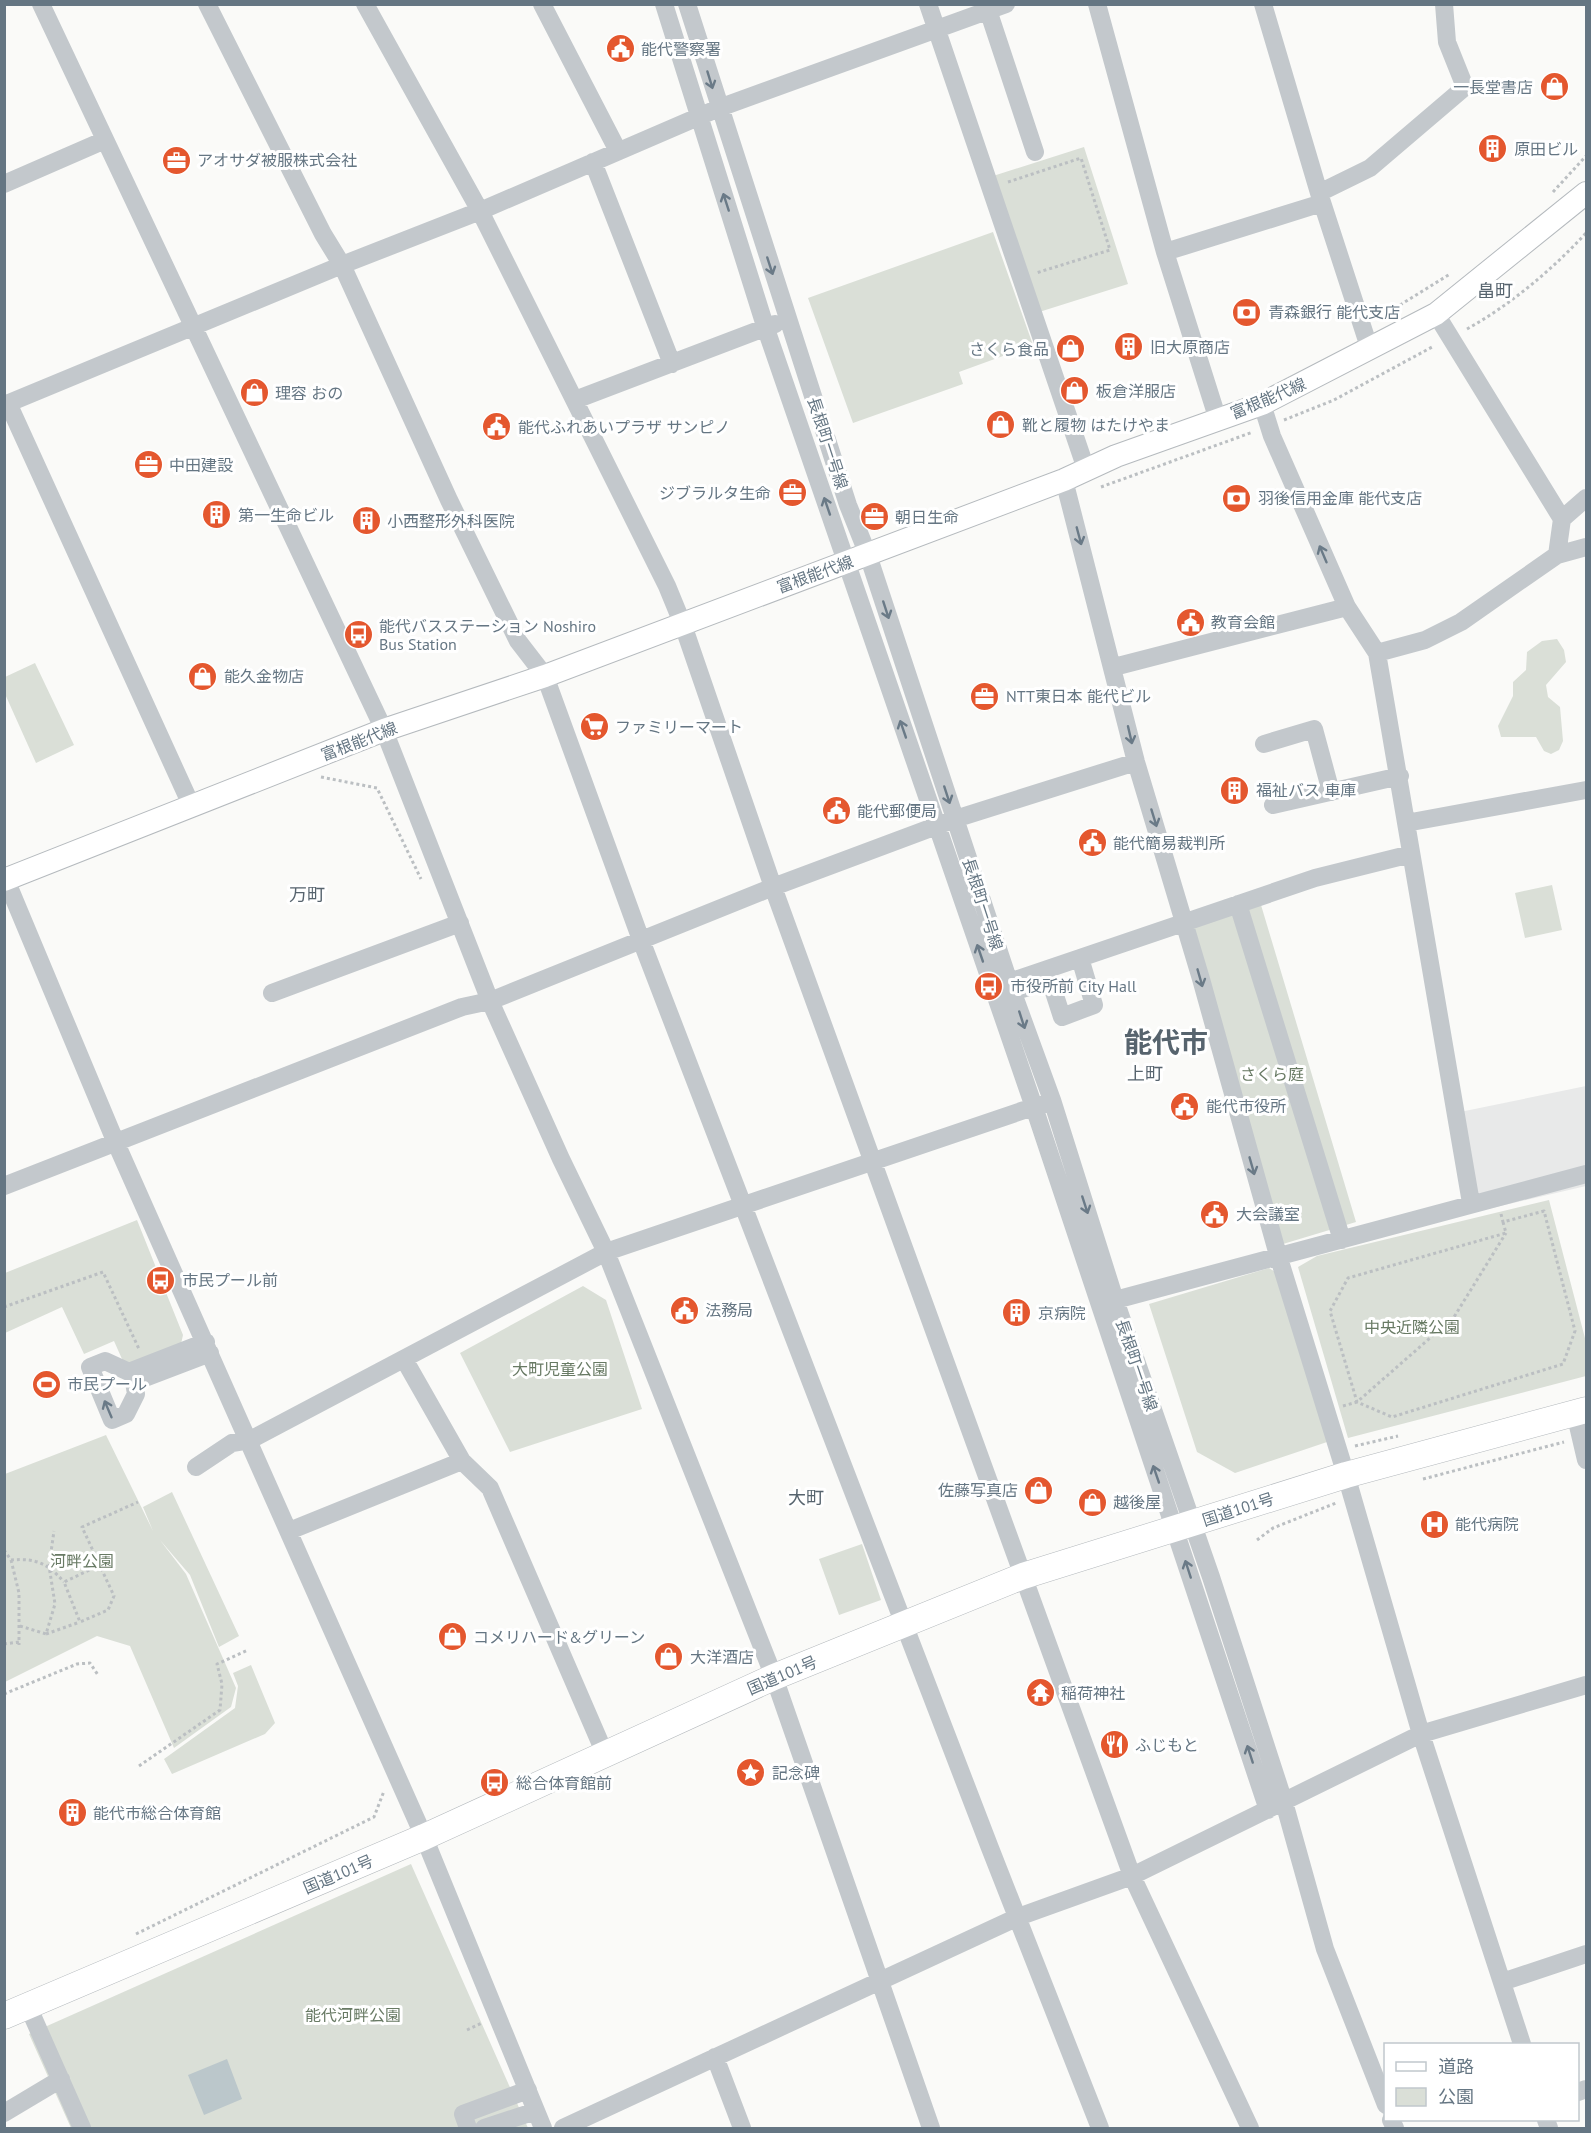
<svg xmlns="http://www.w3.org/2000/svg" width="1591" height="2133" font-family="'PT Sans','Noto Sans JP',sans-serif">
	<rect width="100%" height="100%" fill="#fafaf8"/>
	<path fill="#e8e9e9" d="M1586,1086V1186L1479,1211L1460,1112Z"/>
	<path fill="#dadfd7" d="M1084,147L1128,284L1036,313L993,176Z
		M993,232L1033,345L959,372L963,384L853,423L808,298Z
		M1557,639L1564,650L1566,662L1546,685L1548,697L1560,707L1563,741L1559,750L1551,754L1544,751L1536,737H1501L1498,726L1513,696V682L1526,670L1527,652L1542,641Z
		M35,663L74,745L36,763L5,694V677Z
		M1552,885L1562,930L1525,938L1515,893Z
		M1261,905L1356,1222L1283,1244L1188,926Z
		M1549,1200L1586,1342V1376L1348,1438L1298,1267L1317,1256Z
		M137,1220L183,1335L181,1344L126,1368L114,1341L84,1354L62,1307L5,1333V1273Z
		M1269,1268L1277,1273L1330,1441L1235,1473L1197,1452L1149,1304Z
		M583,1286L606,1300L642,1409L510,1452L460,1353Z
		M106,1435L153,1531L143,1507L172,1492L239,1636L219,1647L190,1575L160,1540L186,1574L236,1688L231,1707L174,1748L130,1646L97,1636L5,1682V1474Z
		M862,1544L881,1600L839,1615L819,1559Z
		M251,1665L275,1723L265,1734L172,1774L164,1759L235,1708L238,1686L233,1673Z
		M411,1864L528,2128H71L29,2034Z"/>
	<path fill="#bbc7cb" d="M227,2059L242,2099L204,2115L188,2075Z"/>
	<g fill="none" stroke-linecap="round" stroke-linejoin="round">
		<defs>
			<path id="major" d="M4,880L384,730L545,676L1064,480L1116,456L1262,404L1436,314L1586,193"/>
			<path id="highway" d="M4,2016L424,1837L774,1677L1023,1576L1346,1475L1586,1410"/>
		</defs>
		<use href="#major" stroke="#b5babe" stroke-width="24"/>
		<use href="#highway" stroke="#b4b9bd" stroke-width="27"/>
		<path stroke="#bbbfc2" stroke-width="3" stroke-dasharray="3 3" stroke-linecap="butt" d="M1008,182L1081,158L1110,250L1036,273
			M1553,192L1586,156
			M1400,305L1450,274
			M1467,329C1510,305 1552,270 1586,233
			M1284,420L1334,400L1434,346
			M1101,487L1253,432
			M321,777L377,788L421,879
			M1501,1214L1503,1222L1544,1211L1575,1331L1563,1364L1392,1417L1357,1402L1330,1311L1348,1278L1506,1233L1503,1222
			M4,1307L103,1272L139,1349
			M1343,1406L1357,1402L1454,1317L1506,1233
			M1355,1446L1398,1436
			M1423,1479L1564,1442
			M1257,1540L1273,1528L1336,1503
			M4,1550L11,1560C36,1558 47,1563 64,1582
			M11,1560L19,1593V1645
			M100,1565L64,1582L80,1622L108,1610L114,1596L82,1527L138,1502
			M20,1626L46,1634L55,1604L49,1566L54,1531
			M46,1634L80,1622
			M4,1644L19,1642
			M4,1694L77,1664L90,1663L98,1675
			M139,1766L220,1710L222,1684L217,1664L248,1650
			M136,1934L374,1817L384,1791
			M467,2030L482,2023"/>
		<path stroke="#c3c8cc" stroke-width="18" d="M41,4L384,730L490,1001L561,1159L606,1252L774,1677L931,2128
			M207,4L323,234L342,265L449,500L518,641L545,676L641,940L990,1848L1100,2128
			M365,4L480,211L667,586L683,625L773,887L1132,1876L1250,2128
			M542,4L618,151
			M664,4L766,329L1034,1107L1268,1810
			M687,4L848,505L868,555L1009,982L1052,1100L1115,1300L1211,1577L1284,1802L1325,1949L1386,2105
			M928,4L1086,469
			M986,4L1035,152
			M1097,4L1165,252L1218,420
			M1263,4L1319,193L1370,350
			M593,162L672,364
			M4,184L105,140
			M1319,193L1370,168L1465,87L1447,42L1444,4
			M1165,252L1322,203
			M1436,314L1562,519
			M575,400L775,324
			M8,403L192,807
			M1262,404L1272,436L1347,607L1377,653L1471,1203
			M4,405L342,265L480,211L719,108L1006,4
			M1064,480L1136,762L1201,979L1278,1255L1346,1475L1421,1734L1522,2044
			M1557,555L1562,519L1586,498
			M1377,653L1425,640L1461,622L1557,555L1586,547
			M1114,667L1347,607
			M1264,744L1314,729L1331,792
			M1273,805L1400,776
			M1406,823L1586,790
			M4,875L116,1143L424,1837L543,2128
			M1238,904L1342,1240
			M1080,958L1315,878L1411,854
			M1009,982L1080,958L1094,1005L1062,1017L1050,980L1013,992
			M272,993L460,923
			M4,1186L462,1007L490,1001L773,887L955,819L1136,762
			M1104,1303L1586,1174
			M206,1342L129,1372L105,1361L90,1367L112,1420L126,1414L136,1394L134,1382L210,1353
			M1575,1413L1586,1460
			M462,1461L490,1488L605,1754
			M196,1467L232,1443L250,1440L606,1252L1045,1103
			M289,1531L462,1461L404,1359
			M1502,1982L1586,1954
			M28,2006L82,2128
			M715,2057L742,2128
			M1578,2092L1586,2089
			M4,2113L61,2079
			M1391,2120L1395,2128
			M1546,2120L1549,2128
			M468,2128L463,2114L528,2090
			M484,2128L536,2111
			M563,2128L1018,1917L1132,1876L1421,1734L1586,1685"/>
		<use href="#major" stroke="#fff" stroke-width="22"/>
		<use href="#highway" stroke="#fff" stroke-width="26"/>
	</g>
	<defs><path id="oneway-shaft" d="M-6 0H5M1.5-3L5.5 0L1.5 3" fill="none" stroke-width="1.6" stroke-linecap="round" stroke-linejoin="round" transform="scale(1.5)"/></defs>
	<g stroke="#6a7a87">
		<use href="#oneway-shaft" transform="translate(710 80) rotate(73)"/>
		<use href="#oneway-shaft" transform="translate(726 202) rotate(-108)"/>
		<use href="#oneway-shaft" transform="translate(770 266) rotate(72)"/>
		<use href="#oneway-shaft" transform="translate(827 506) rotate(-109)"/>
		<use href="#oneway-shaft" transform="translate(1079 536) rotate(75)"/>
		<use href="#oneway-shaft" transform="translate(1323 554) rotate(-113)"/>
		<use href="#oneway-shaft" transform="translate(886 610) rotate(72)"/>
		<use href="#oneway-shaft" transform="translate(903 729) rotate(-109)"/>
		<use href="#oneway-shaft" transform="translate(1130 735) rotate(77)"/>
		<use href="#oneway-shaft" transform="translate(947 795) rotate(72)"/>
		<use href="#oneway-shaft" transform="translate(1154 818) rotate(73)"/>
		<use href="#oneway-shaft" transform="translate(980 953) rotate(-109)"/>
		<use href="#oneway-shaft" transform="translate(1200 978) rotate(74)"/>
		<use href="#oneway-shaft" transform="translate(1022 1020) rotate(72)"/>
		<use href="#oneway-shaft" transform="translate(1252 1166) rotate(74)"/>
		<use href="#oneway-shaft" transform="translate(1085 1205) rotate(72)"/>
		<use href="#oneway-shaft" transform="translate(108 1409) rotate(-113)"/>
		<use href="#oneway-shaft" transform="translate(1156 1474) rotate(-109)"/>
		<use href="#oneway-shaft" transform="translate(1188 1569) rotate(-108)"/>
		<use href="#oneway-shaft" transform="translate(1250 1754) rotate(-108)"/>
	</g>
	<defs>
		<symbol id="civic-disc" viewBox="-11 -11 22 22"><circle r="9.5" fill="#e4572e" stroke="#fff"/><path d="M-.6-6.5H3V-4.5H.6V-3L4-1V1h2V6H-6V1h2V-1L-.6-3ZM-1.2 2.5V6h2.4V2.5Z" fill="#fff"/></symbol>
		<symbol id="shop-disc" viewBox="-11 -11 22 22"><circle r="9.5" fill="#e4572e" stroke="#fff"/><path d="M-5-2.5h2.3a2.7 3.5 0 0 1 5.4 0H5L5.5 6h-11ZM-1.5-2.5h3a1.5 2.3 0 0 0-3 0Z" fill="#fff"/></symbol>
		<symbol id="building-disc" viewBox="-11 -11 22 22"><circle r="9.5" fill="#e4572e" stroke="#fff"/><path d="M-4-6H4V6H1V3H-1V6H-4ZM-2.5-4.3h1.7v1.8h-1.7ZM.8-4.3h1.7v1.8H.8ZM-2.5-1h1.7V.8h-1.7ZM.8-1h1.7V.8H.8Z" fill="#fff"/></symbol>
		<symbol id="office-disc" viewBox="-11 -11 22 22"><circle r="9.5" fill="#e4572e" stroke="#fff"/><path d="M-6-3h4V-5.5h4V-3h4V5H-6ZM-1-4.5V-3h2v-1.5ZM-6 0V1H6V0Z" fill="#fff"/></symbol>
		<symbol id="bank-disc" viewBox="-11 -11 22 22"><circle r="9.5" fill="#e4572e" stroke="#fff"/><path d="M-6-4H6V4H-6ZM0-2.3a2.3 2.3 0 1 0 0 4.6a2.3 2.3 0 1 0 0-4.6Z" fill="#fff"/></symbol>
		<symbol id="bus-disc" viewBox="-11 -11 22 22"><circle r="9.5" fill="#e4572e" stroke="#fff"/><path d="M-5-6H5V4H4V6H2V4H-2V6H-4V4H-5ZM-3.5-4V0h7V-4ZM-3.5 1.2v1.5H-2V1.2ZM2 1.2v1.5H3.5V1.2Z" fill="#fff"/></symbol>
		<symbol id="supermarket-disc" viewBox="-11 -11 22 22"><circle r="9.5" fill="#e4572e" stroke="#fff"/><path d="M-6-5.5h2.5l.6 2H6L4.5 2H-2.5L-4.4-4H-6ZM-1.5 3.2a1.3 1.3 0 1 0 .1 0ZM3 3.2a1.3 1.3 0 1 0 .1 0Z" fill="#fff"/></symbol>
		<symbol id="stadium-disc" viewBox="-11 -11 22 22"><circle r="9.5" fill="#e4572e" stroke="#fff"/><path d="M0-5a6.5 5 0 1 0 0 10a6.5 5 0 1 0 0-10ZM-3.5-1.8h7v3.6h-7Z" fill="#fff"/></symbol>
		<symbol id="hospital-disc" viewBox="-11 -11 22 22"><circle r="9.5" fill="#e4572e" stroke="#fff"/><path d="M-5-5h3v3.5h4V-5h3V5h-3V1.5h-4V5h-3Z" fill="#fff"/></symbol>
		<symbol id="temple-disc" viewBox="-11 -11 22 22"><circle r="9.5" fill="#e4572e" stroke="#fff"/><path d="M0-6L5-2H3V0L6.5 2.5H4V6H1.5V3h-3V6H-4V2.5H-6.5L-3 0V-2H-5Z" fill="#fff"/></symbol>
		<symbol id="restaurant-disc" viewBox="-11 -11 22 22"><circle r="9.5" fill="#e4572e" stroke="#fff"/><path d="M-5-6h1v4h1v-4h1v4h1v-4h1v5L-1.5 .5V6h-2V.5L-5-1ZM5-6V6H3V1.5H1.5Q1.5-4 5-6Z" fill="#fff"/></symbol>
		<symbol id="sight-disc" viewBox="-11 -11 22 22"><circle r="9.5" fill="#e4572e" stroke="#fff"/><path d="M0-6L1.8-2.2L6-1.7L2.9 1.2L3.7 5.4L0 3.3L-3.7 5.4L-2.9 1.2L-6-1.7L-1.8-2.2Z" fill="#fff"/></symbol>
	</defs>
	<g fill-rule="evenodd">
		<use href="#civic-disc" x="604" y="32" width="33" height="33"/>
		<use href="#shop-disc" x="1538" y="70" width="33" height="33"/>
		<use href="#building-disc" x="1476" y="132" width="33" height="33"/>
		<use href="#office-disc" x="160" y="144" width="33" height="33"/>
		<use href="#bank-disc" x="1230" y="296" width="33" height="33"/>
		<use href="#building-disc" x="1112" y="330" width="33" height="33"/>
		<use href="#shop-disc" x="1054" y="332" width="33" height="33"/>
		<use href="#shop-disc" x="1058" y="374" width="33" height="33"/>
		<use href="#shop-disc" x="238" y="376" width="33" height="33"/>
		<use href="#shop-disc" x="984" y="408" width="33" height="33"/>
		<use href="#civic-disc" x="480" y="410" width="33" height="33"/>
		<use href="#office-disc" x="132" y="448" width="33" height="33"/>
		<use href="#office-disc" x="776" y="476" width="33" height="33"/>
		<use href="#bank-disc" x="1220" y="482" width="33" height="33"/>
		<use href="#building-disc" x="200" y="498" width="33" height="33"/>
		<use href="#office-disc" x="858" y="500" width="33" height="33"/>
		<use href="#building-disc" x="350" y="504" width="33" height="33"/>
		<use href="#civic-disc" x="1174" y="606" width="33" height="33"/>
		<use href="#bus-disc" x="342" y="618" width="33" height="33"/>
		<use href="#shop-disc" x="186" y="660" width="33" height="33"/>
		<use href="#office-disc" x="968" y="680" width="33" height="33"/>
		<use href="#supermarket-disc" x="578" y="710" width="33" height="33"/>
		<use href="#building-disc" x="1218" y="774" width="33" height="33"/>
		<use href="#civic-disc" x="820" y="794" width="33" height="33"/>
		<use href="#civic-disc" x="1076" y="826" width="33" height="33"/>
		<use href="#bus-disc" x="972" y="970" width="33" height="33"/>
		<use href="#civic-disc" x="1168" y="1090" width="33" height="33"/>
		<use href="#civic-disc" x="1198" y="1198" width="33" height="33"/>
		<use href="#bus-disc" x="144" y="1264" width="33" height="33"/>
		<use href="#civic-disc" x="668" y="1294" width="33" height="33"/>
		<use href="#building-disc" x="1000" y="1296" width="33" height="33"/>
		<use href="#stadium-disc" x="30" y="1368" width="33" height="33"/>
		<use href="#shop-disc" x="1022" y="1474" width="33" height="33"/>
		<use href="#shop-disc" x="1076" y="1486" width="33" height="33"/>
		<use href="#hospital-disc" x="1418" y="1508" width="33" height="33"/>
		<use href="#shop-disc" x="436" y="1620" width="33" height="33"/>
		<use href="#shop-disc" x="652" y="1640" width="33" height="33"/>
		<use href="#temple-disc" x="1024" y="1676" width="33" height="33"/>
		<use href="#restaurant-disc" x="1098" y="1728" width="33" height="33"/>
		<use href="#sight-disc" x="734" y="1756" width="33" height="33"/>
		<use href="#bus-disc" x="478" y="1766" width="33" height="33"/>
		<use href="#building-disc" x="56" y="1796" width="33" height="33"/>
	</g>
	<g text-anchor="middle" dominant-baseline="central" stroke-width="6" stroke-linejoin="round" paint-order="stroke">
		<g font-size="16" fill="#657683" stroke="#fff" text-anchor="start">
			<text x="641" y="49">能代警察署</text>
			<text x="1533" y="87" text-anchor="end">一長堂書店</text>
			<text x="1514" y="149">原田ビル</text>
			<text x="197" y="160">アオサダ被服株式会社</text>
			<text x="1268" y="312">青森銀行 能代支店</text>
			<text x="1150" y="347">旧大原商店</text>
			<text x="1049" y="349" text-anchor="end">さくら食品</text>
			<text x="1096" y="391">板倉洋服店</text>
			<text x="275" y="393">理容 おの</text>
			<text x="1022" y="425">靴と履物 はたけやま</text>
			<text x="518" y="427">能代ふれあいプラザ サンピノ</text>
			<text x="169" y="465">中田建設</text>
			<text x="771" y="493" text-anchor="end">ジブラルタ生命</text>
			<text x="1258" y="498">羽後信用金庫 能代支店</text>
			<text x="238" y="515">第一生命ビル</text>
			<text x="895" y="517">朝日生命</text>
			<text x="387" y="521">小西整形外科医院</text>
			<text x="1211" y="622">教育会館</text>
			<text x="379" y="626">能代バスステーション Noshiro<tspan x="379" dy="18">Bus Station</tspan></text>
			<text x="224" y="676">能久金物店</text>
			<text x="1006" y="696">NTT東日本 能代ビル</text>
			<text x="615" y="727">ファミリーマート</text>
			<text x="1256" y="790">福祉バス 車庫</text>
			<text x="857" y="811">能代郵便局</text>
			<text x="1113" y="843">能代簡易裁判所</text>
			<text x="1010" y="986">市役所前 City Hall</text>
			<text x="1206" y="1106">能代市役所</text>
			<text x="1236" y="1214">大会議室</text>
			<text x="182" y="1280">市民プール前</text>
			<text x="705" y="1310">法務局</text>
			<text x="1038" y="1313">京病院</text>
			<text x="67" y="1384">市民プール</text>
			<text x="1018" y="1490" text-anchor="end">佐藤写真店</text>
			<text x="1113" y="1502">越後屋</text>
			<text x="1455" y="1524">能代病院</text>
			<text x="473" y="1637">コメリハード&amp;グリーン</text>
			<text x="690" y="1657">大洋酒店</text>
			<text x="1061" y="1693">稲荷神社</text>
			<text x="1135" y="1745">ふじもと</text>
			<text x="772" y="1773">記念碑</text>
			<text x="516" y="1783">総合体育館前</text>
			<text x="93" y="1813">能代市総合体育館</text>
		</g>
		<g font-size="16" fill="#657683" stroke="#fff">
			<text transform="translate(1268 398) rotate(-23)">富根能代線</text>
			<text transform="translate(828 443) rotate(72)">長根町一号線</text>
			<text transform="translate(815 574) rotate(-20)">富根能代線</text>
			<text transform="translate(359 741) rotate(-21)">富根能代線</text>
			<text transform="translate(983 904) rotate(72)">長根町一号線</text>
			<text transform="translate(1137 1365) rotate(71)">長根町一号線</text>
			<text transform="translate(1238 1509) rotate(-18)">国道101号</text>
			<text transform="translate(782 1675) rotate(-23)">国道101号</text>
			<text transform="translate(338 1874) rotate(-23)">国道101号</text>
		</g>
		<g font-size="16" fill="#687a64" stroke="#fff">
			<text x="1272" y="1074">さくら庭</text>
			<text x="1412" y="1327">中央近隣公園</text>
			<text x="560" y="1369">大町児童公園</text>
			<text x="82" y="1561">河畔公園</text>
			<text x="353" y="2015">能代河畔公園</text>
		</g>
		<g font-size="18" fill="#57646e" stroke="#fff">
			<text x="1495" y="290">畠町</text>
			<text x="307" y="894">万町</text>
			<text x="1145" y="1073">上町</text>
			<text x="806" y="1497">大町</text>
		</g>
		<g font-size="28" font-weight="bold" fill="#57646e" stroke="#fff">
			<text x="1166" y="1041">能代市</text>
		</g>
	</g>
	<rect width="1591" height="2133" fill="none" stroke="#657683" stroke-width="12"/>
	<rect x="1384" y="2043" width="195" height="78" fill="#ffffff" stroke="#c1c8cd" stroke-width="1.5"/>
	<rect x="1396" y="2062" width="30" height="9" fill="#ffffff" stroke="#c1c8cd" stroke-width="1.5"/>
	<text x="1438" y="2073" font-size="18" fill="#657683">道路</text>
	<rect x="1396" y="2088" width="30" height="18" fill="#dadfd7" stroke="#c1c8cd" stroke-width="1.5"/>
	<text x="1438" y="2103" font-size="18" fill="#657683">公園</text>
</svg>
